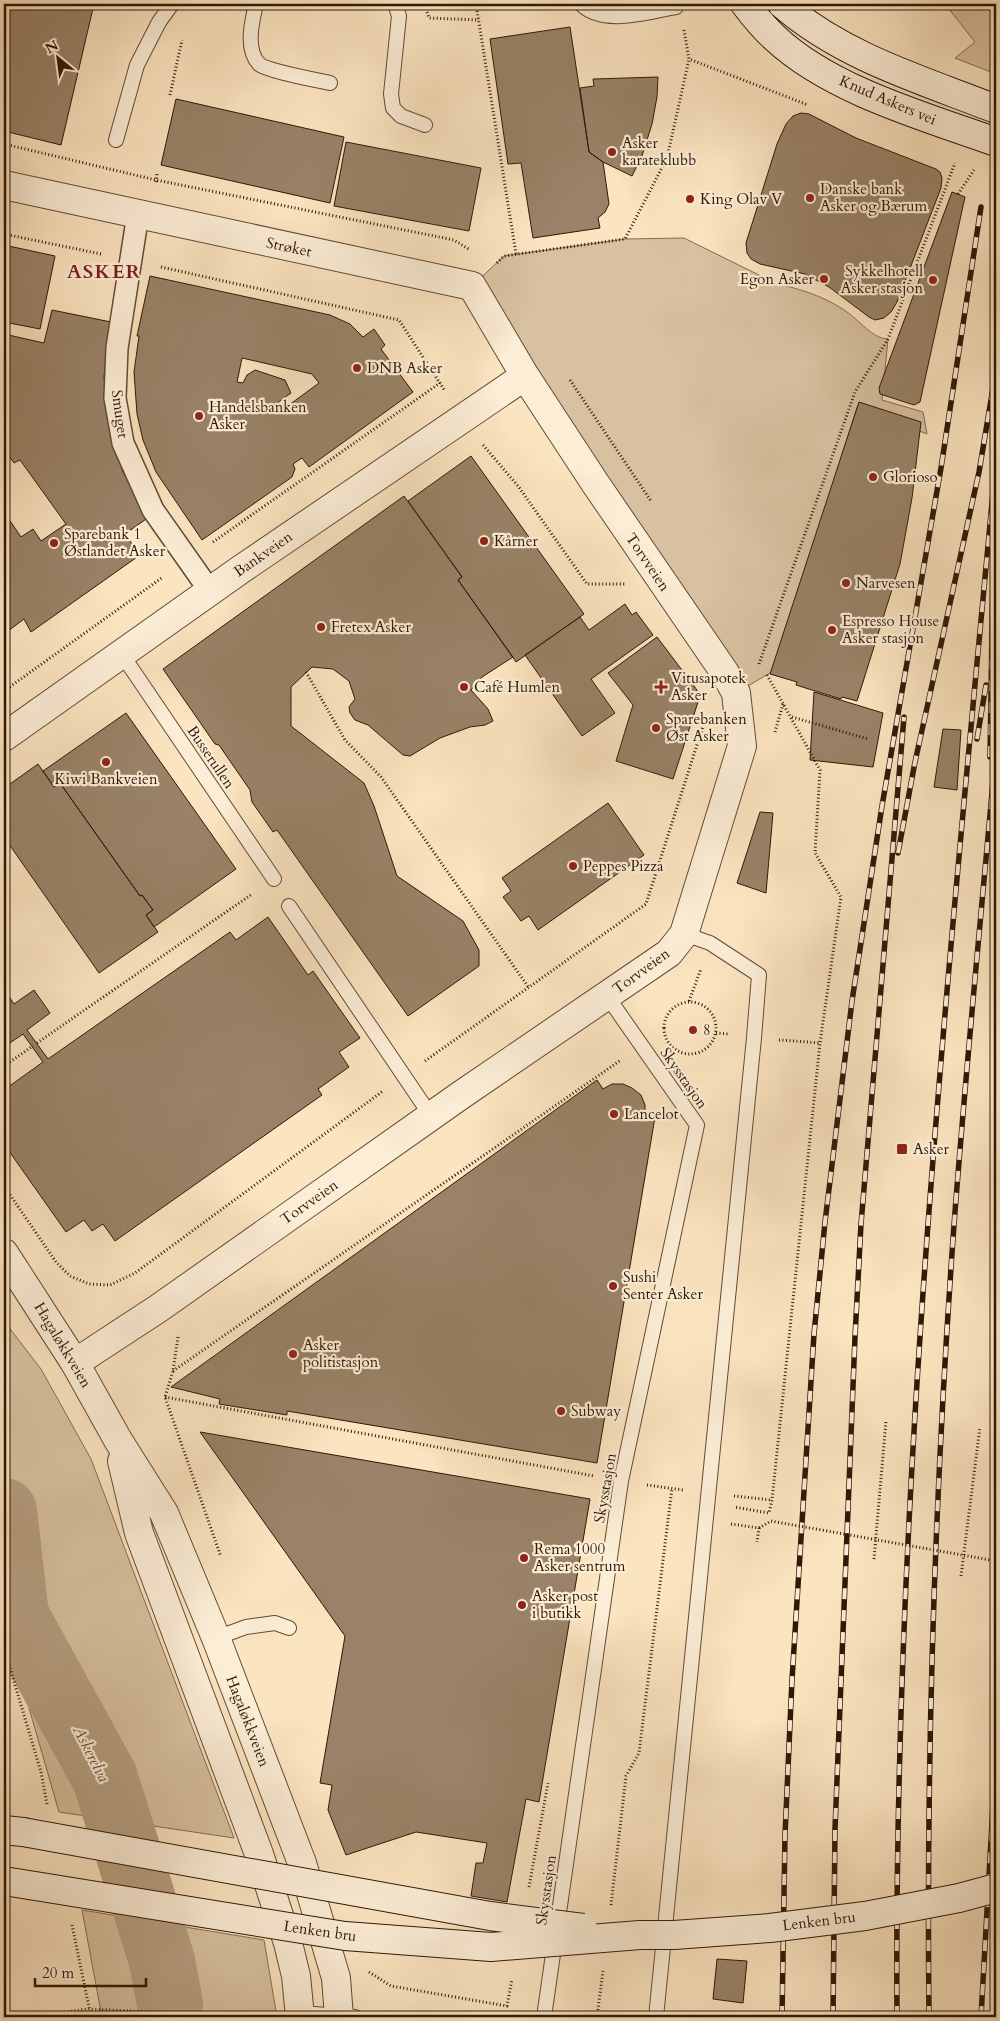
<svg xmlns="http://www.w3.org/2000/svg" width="1000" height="2021" font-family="Cardo,serif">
	<rect width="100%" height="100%" fill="#fbe4c0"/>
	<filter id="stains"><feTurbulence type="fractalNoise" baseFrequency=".004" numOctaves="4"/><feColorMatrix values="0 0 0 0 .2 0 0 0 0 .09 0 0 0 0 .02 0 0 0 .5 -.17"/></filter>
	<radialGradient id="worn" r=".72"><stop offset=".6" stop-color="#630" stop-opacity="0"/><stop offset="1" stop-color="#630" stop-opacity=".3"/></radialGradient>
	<path fill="#d8c1a0" stroke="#846c53" d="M945,4H996V74L955,58L975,42Z
		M684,238L759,275L763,280C794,288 820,293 847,312C859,320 873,339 888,339L882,400L923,412L927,434L857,407L775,670L736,693L472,286L504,256L625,239Z
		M4,1321L41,1369L91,1459L234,1838L59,1812L4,1621Z
		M82,1910L264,1940L277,2017H102Z"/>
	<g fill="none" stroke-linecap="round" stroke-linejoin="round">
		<path stroke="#b69f81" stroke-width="66" d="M4,1511L16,1616L105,1778L162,1961L170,2004"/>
	</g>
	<path fill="#998267" stroke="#2f1806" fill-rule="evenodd" d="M4,4H94L61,145L4,131Z
		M570,27L589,152L603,162L609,204L605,212L598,218L600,228L533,238L521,163L508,164L490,39Z
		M658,77L657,97L652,124L642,156L632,176L603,162L589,152L580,88L594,86L593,79Z
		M176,99L344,137L330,203L161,165Z
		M801,113L809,114L856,138L936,169L940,172L942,178L941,188L897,302L891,312L884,318L875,320L869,317L829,287L805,274L760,264L751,259L747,253L746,243L777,144L786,124L793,116Z
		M346,142L481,168L469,231L334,206Z
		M952,192L965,197L920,402L914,405L880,394L879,388Z
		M4,245L55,256L40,329L4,322Z
		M150,276L330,315L350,324L363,337L374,329L385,345L381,349L413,392L309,467L302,458L293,464L295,469L292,477L202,540L156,472L143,440L137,414L134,372L139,336H137ZM242,358L312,374L319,383L278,413L273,406L291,393L285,380L255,370L247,375L243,383L237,382Z
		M52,310L111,322L104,376L109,426L123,472L149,517L125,534L140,555L31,632L24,619L4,634V512L21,537L33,529L41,541L66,524L20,460L14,463L4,449V425L6,423L4,420V334L44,343Z
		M859,402L921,422L912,498L900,564L857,701L842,697L841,699L796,685L797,682L770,674Z
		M471,456L584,614L516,662L458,580L462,577L408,501Z
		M404,496L462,577L458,580L513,657L482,677L471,690L488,709L493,721L485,725L470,727L440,738L410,756L403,755L368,725L355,720L350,713L349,707L355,699L349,681L333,669L312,667L291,687V726L364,783L374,806L397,876L463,921L479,950V966L408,1016L277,830L273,832L252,802L250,790L219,745L215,744L163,669Z
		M625,604L632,615L636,612L653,635L591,679L615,713L582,736L525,655L580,617L589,630Z
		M657,637L697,690L699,699L673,779L616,761L633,705L608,673Z
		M814,692L883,713L873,767L810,760Z
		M126,713L236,869L154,927L146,915L153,910L142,895L140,896L60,783L54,787L43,771Z
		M943,729L961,730L957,790L934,787Z
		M38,764L54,787L60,783L140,896L142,895L153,910L146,915L158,932L99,973L4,837V779L5,778L10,784Z
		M608,803L644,855L538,930L529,916L521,921L503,897L511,891L502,878Z
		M760,812L773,813L766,893L737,883Z
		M268,917L308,975L313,971L360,1038L339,1052L349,1067L318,1089L322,1095L115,1241L103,1224L92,1231L84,1220L66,1232L4,1144V1090L43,1062L23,1034L4,1047V989L14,1004L34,990L50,1013L27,1030L48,1059L230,932L236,940Z
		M597,1080L603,1089L612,1084H623L632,1088L641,1095L645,1105V1115L655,1117L597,1463L287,1411V1415L219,1404L220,1399L171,1387Z
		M200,1432L590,1499L539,1802L526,1799L507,1902L471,1896L476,1863H483L487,1843L416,1832L346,1855L328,1810L332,1785L320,1783L345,1636Z
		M717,1959L747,1961L743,2003L713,1999Z"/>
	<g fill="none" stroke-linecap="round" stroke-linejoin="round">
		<defs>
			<path id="service" d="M256,4C252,21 245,49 259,64C267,71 317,80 330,83
				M395,4L399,16L391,94L393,108L401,116L425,125
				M581,4C603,27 650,11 676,7
				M116,140L137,65L159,22L172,4
				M121,653L274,879
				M289,906L431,1116
				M216,1638L246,1627L275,1623L289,1628
				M300,2013L355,2017
				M544,2017L621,1481L697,1125L607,996
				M656,2017L754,1038L759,975L710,943L684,934"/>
			<path id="pedestrian" d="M138,214L117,348L115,398L123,443L153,510L210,591"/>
			<path id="minor" d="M4,185L472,286L525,376L595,483L725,673L736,693L742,746L684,934L669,953L461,1095L159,1308L75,1363
				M4,737L240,570L525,376"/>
			<path id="tertiary" d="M4,1253L75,1363L118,1440L164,1513L216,1638L302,1863L336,1978L339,2017
				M122,1461L139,1533L259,1854L288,1943L296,1976L300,2017"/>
			<path id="secondary" d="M745,4C754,16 764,28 775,38C830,90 926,117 996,142
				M782,4C843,57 922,80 996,109
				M4,1830L23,1832"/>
		</defs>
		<use href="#service" stroke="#624b34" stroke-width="16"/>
		<use href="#pedestrian" stroke="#624b34" stroke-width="24"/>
		<use href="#minor" stroke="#624b34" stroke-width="30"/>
		<use href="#tertiary" stroke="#624b34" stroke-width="30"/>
		<use href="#secondary" stroke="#2f1806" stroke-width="30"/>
		<path stroke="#2f1806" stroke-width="3" stroke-dasharray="1 2.5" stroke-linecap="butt" d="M476,4L516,254
			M427,12L429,18L479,20
			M684,30L689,59L808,105
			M170,95L182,40
			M4,144L156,180L454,240L470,250
			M156,182L157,173
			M958,194L974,170
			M4,234L101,254
			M497,263L504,256L625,239L667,158L689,59
			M161,267L399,320L445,391
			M570,380L651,501
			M483,445L518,486L587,584H625
			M213,542L440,383
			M759,664L855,392L888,339L955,163
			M306,672L345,740L381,777L529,988
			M767,675L820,770L815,853L841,897L820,1043L772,1500
			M4,691L163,577
			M792,717L868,739
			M775,732L783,704
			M689,1001L701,969
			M664 1028a26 26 0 1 1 52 0a26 26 0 1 1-52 0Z
			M716,1033L728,1034
			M779,1040L820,1043
			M37,1043L252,894
			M425,1061L646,904L704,723
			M4,1066L33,1046
			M4,1186L56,1262L70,1276L89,1284L110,1285L135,1273L383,1091
			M178,1337L173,1371L165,1397L221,1557
			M173,1371L621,1060
			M165,1397L594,1476
			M647,1485L683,1490
			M734,1496L772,1500L769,1513L734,1507
			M731,1524L759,1528L757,1542
			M874,1559L886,1421
			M961,1576L980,1427
			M4,1648L41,1772L47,1804
			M529,1887L548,1783
			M611,1905L626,1776L639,1753L672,1488
			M72,1925L91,2017
			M369,1972L391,1986L507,2006L512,1979
			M57,2013L89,2009L194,2014L208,2017
			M597,2017L603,1971"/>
		<use href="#service" stroke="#fcedd6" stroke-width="14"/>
		<use href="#pedestrian" stroke="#fcedd6" stroke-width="21"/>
		<use href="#minor" stroke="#fcedd6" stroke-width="28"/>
		<use href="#tertiary" stroke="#fcedd6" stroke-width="28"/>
		<use href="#secondary" stroke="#fcedd6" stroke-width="28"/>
		<defs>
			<path id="rail" d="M977,739L986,685
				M990,757L993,567
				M898,853L915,762L979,472L996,370
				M782,2017L785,1835L792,1680L814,1334L825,1222L852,1001L882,806L941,468L981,207
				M833,2017L835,1829L855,1337L861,1224L904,717
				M897,2017C893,1497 948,978 996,460
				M929,2017C926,1753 935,1488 954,1225C966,1066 982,907 996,748
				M981,2017L996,1752"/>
		</defs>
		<use href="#rail" stroke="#2f1806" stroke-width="5.5"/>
		<use href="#rail" stroke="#fcedd6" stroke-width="4" stroke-dasharray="11" stroke-linecap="butt"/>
		<defs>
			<path id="secondary-bridge" d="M23,1832L490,1916L583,1928
				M4,1881L345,1936L491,1947L640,1935H674L770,1928L865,1916L959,1898L996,1888"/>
		</defs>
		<use href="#secondary-bridge" stroke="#2f1806" stroke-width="30" stroke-linecap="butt"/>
		<path stroke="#2f1806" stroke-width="3" stroke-dasharray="1 2.5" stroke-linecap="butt" d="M759,1528L771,1521L996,1561"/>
		<use href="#secondary-bridge" stroke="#fcedd6" stroke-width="28"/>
	</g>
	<g fill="#8f2418" stroke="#fcedd6" stroke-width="2">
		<circle cx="612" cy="152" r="5"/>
		<circle cx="810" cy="198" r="5"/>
		<circle cx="690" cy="199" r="5"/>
		<circle cx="824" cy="279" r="5"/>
		<circle cx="933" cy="280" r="5"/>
		<circle cx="357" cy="368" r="5"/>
		<circle cx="199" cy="416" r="5"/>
		<circle cx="873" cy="477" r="5"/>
		<circle cx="484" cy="541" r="5"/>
		<circle cx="54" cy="543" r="5"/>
		<circle cx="846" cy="583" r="5"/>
		<circle cx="321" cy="627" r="5"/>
		<circle cx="832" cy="630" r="5"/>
		<circle cx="464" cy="687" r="5"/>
		<path d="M658.5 679.5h5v5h5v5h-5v5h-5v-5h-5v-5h5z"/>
		<circle cx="656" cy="728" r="5"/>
		<circle cx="106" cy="762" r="5"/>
		<circle cx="573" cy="866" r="5"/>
		<circle cx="693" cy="1030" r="5"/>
		<circle cx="614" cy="1114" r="5"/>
		<rect x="896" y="1143" width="12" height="12" rx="2.5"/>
		<circle cx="613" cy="1286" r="5"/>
		<circle cx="293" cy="1354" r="5"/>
		<circle cx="561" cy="1411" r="5"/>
		<circle cx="524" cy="1558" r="5"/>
		<circle cx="522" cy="1605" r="5"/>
	</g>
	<g text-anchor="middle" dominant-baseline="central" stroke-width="4.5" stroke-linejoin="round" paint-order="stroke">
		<g font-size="15" fill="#2f1806" stroke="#fcedd6">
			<text transform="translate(888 100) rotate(23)">Knud Askers vei</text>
			<text transform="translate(289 247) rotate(12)">Strøket</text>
			<text transform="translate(120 414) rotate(82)">Smuget</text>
			<text transform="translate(263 554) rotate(-35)">Bankveien</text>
			<text transform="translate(648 562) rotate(56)">Torvveien</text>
			<text transform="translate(211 757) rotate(56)">Busserullen</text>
			<text transform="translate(641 971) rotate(-36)">Torvveien</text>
			<text transform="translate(684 1078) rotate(55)">Skysstasjon</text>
			<text transform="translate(309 1202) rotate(-35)">Torvveien</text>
			<text transform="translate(63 1345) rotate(59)">Hagaløkkveien</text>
			<text transform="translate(605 1488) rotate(-80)">Skysstasjon</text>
			<text transform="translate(248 1721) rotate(69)">Hagaløkkveien</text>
			<text transform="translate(546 1890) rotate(-82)">Skysstasjon</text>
			<text transform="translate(819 1921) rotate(-7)">Lenken bru</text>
			<text transform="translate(320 1931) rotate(8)">Lenken bru</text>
		</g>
		<g font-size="15" fill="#2f1806" stroke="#fcedd6" text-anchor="start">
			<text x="622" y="143">Asker<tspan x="622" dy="17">karateklubb</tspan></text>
			<text x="820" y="189">Danske bank<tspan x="820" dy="17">Asker og Bærum</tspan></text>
			<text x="700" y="199">King Olav V</text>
			<text x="923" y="271" text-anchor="end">Sykkelhotell<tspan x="923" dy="17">Asker stasjon</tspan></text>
			<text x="814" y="279" text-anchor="end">Egon Asker</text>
			<text x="367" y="368">DNB Asker</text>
			<text x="209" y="407">Handelsbanken<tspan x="209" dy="17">Asker</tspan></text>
			<text x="883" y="477">Glorioso</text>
			<text x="64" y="534">Sparebank 1<tspan x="64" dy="17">Østlandet Asker</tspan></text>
			<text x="494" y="541">Kårner</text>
			<text x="856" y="583">Narvesen</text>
			<text x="842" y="621">Espresso House<tspan x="842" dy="17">Asker stasjon</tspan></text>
			<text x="331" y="627">Fretex Asker</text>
			<text x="671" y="678">Vitusapotek<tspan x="671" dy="17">Asker</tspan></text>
			<text x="474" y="687">Café Humlen</text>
			<text x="666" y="719">Sparebanken<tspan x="666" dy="17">Øst Asker</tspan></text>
			<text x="106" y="779" text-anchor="middle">Kiwi Bankveien</text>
			<text x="583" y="866">Peppes Pizza</text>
			<text x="703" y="1030">8</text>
			<text x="624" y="1114">Lancelot</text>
			<text x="913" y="1149">Asker</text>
			<text x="623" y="1277">Sushi<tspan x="623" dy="17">Senter Asker</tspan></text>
			<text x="303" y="1345">Asker<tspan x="303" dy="17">politistasjon</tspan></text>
			<text x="571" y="1411">Subway</text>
			<text x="534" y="1549">Rema 1000<tspan x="534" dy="17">Asker sentrum</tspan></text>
			<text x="532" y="1596">Asker post<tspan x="532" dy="17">i butikk</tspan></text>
		</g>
		<g font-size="16" font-style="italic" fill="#654e37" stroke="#fcedd6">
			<text transform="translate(91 1754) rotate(63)">Askerelva</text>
		</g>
		<g font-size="20" font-weight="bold" letter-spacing="1" fill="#7a1f14" stroke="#fcedd6">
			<text x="104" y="271">ASKER</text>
		</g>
	</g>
	<rect width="1000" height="2021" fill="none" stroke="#fbe4c0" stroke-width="20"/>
	<rect x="5" y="5" width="990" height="2011" fill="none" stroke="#2f1806" stroke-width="2.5"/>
	<rect x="10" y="10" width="980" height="2001" fill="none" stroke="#2f1806"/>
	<g transform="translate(58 58) rotate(331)" stroke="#fcedd6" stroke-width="4" paint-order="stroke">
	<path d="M0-4L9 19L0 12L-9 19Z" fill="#2f1806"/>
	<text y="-8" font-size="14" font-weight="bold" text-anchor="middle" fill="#2f1806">N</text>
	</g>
	<path d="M35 1978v8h111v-8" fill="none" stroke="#2f1806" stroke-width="2.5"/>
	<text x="42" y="1978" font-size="15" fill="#2f1806" stroke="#fcedd6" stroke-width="4" paint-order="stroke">20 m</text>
	<rect width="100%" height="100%" filter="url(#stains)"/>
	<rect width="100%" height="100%" fill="url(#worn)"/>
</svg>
